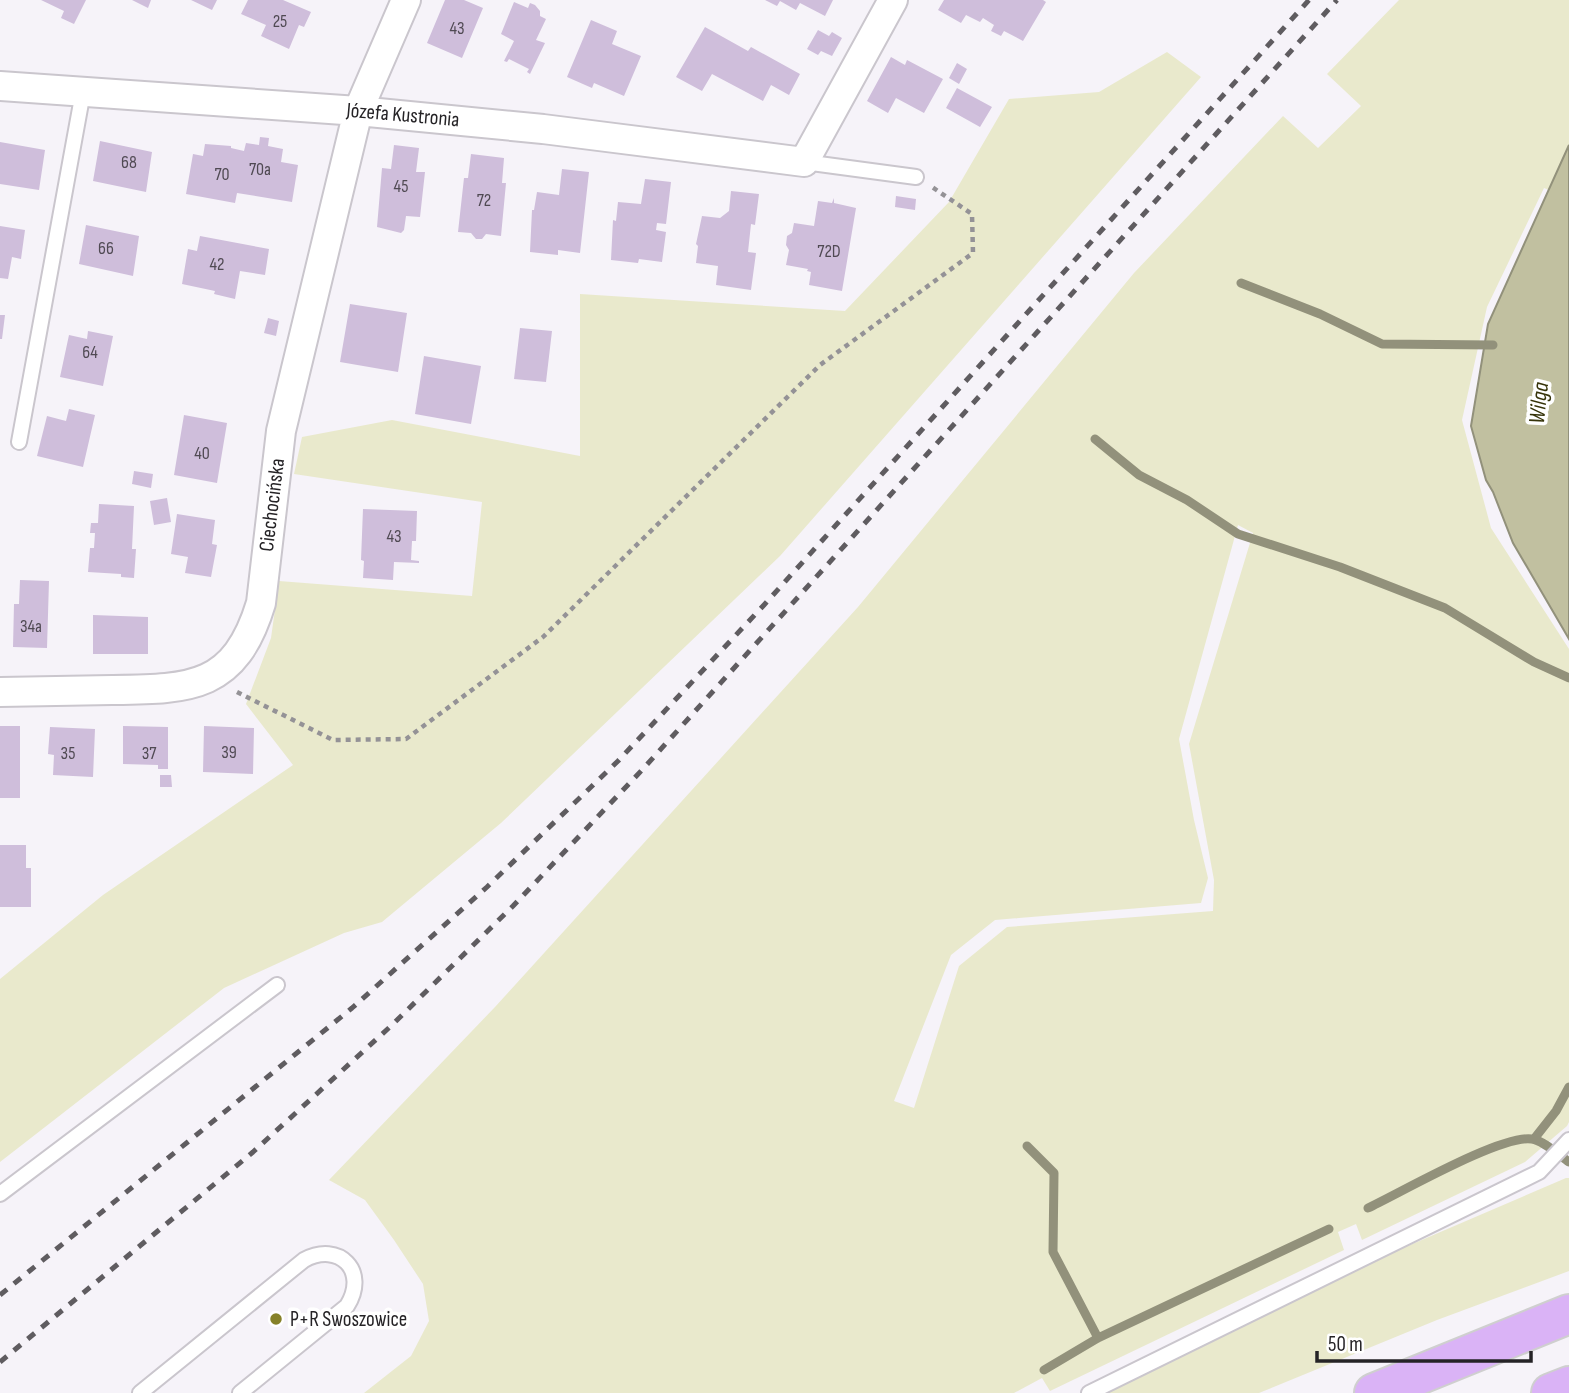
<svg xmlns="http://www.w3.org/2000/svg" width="1569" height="1393" font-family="'Sofia Sans Condensed',sans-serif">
	<rect width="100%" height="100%" fill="#f6f3f9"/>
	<path fill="#e9e9cc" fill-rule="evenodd" d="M1399,0H1569V198L1544,188L1487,307L1462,420L1491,528L1569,649V1122L1567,1126L1525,1162L1362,1240L1356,1224L1338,1232L1344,1250L1050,1391L1042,1378L1014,1393H364L411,1356L429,1321L423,1284L394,1240L365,1200L329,1180L495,1007L858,607L1134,273L1283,116L1318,148L1361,106L1327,74ZM1238,525L1253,533L1189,744L1214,880L1213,911L1007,927L959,966L914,1108L894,1101L951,955L995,920L1201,903L1208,878L1194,820L1179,739Z
		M1167,52L1201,77L780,556L501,823L382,922L344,933L224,988L0,1162V979L103,895L293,765L246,704L271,638L279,581L472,596L482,502L294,474L302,437L392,420L580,456V294L845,311L949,202L1009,99L1099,92Z
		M1566,1178H1569V1271L1437,1320L1259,1393H1100L1240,1318Z"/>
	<path fill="#c1c0a0" stroke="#92917b" stroke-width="2" d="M1569,145V639L1513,543L1493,492L1486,480L1471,426L1488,324Z"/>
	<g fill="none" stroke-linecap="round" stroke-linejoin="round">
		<path stroke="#92917b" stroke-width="9" d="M1241,283L1320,314L1382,344L1493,345
			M1095,439L1139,475L1187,500L1238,534L1340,567L1445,608L1534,662L1569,678
			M1534,1139L1556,1111L1569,1087
			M1027,1146L1054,1173L1053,1252L1098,1338
			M1368,1208C1400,1193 1502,1134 1532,1139C1544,1141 1559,1155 1569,1162
			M1044,1370L1098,1338L1329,1229"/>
	</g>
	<path fill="#cfbedb" d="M41,0H86L74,24L61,18L64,11Z
		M132,0H151L148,8Z
		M191,0H217L212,10Z
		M248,0H283L311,12L304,27L299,25L289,49L261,36L266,25L241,14Z
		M445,0H464L483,8L462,58L427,43Z
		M765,0H833L825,16L800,3L796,10L780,1L777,6Z
		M944,0H1043L1046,2L1023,41L1004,31L1001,36L991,31L994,25L983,18L980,22L966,15L961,23L938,10Z
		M514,2L528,8L530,3L535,5L540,11V16L546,19L536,40L545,43L530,74L527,72L529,69L509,59L507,62L504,61L514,41L501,34Z
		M591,20L617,31L612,44L641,56L624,96L594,83L592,88L567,77Z
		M705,27L748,51L751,47L800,74L789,95L771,85L763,101L712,74L702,91L676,77Z
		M818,30L829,36L832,32L842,38L832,56L821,51L818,55L807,49Z
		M891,57L905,65L907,60L943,79L924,113L896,98L888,113L867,101Z
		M957,63L967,69L959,84L949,78Z
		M957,88L992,107L980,127L946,108Z
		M260,137L269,138L268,146L283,149L281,162L298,165L292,202L237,193L235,203L186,194L193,154L203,156L205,144L231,146V148L244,151L246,143L259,145Z
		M100,141L152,152L146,192L93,181Z
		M0,142L45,150L39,190L0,184Z
		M394,145L419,148L416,172H425L420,217L406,216L404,230L401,233L377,227L382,168L391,169Z
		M471,154L504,158L502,183H506L501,236L486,234L482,239H476L471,233L458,232L464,178H468Z
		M562,169L589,172L580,253L558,250V255L530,252L532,210H534L537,192L559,195Z
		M645,179L671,182L666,224L657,223L656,230L666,232L662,262L639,259L638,263L611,260L613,220L616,221L618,202L641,204Z
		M731,191L759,194L755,225L751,224L748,252L756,253L751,290L716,285L718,266L696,263L698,246L696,244L702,216L720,218L729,211Z
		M896,196L916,199L915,210L895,207Z
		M834,198V203L856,208L842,291L809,285L811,272L807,271L808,269L786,265L789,250L786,245L787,236L792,233L794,223L814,226L818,201L832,203Z
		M86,225L139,236L133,276L79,264Z
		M0,226L25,230L21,259L12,257L8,279L0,278Z
		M200,236L269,249L265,275L240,271L235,299L214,294L215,291L182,284L188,249L197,251Z
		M350,304L407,313L398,372L340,362Z
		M0,315H5L2,339H0Z
		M268,318L279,321L276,336L264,333Z
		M520,328L552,331L546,382L514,379Z
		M88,331L113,336L103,386L60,377L69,335L87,339Z
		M424,356L481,366L471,424L415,414Z
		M69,409L95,415L83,467L37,456L47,416L66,421Z
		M184,415L227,423L217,483L174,475Z
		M134,471L153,474L151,488L132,484Z
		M167,498L171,522L154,525L150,501Z
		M99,504L134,506L132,549H136L134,578L121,577V574L88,572L90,548H94L95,533H90L91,523H98Z
		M363,509L417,511L416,541H412L411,560L419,561V563L394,562L393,580L363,578L364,561L361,560Z
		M177,514L215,520L212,544L217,545L211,577L185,573L188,557L171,554Z
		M20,580L49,581L47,648L13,647L14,604H19Z
		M93,615L148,617V654H93Z
		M0,726H20V798H0Z
		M123,726L168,727V769H158V765L123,764Z
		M204,726L254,728L253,774L203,772Z
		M50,727L95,729L93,777L53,775L54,755L48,754Z
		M160,775H171L172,787H160Z
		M0,845H26V868H31V907H0Z"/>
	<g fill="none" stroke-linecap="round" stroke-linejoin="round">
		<defs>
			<path id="service" d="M804,162L916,177
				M19,442L83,92
				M0,1194L277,985
				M140,1393L304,1260C339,1241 369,1271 347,1306L240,1393
				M1089,1393L1539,1172L1569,1140"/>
			<path id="minor" d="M0,86L358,111L543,129L804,162L893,0
				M0,692C37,691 75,691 112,690C191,689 235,689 261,603L281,431L358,111L406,0"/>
			<path id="motorway" d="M1374,1393L1569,1314
				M1551,1393L1569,1386"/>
		</defs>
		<use href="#service" stroke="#cac6cd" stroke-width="18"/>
		<use href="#minor" stroke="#cac6cd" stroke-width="32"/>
		<use href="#motorway" stroke="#cfcfcf" stroke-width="42"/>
		<path stroke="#949296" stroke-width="4.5" stroke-dasharray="5 5" stroke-linecap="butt" d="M237,692L333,740L406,739L543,637L820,365L973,253L972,214L932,187"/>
		<use href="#service" stroke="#fff" stroke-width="14"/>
		<use href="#minor" stroke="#fff" stroke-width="28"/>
		<use href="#motorway" stroke="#dab3f6" stroke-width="38"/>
		<path stroke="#5f5c60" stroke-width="5" stroke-dasharray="9 9" stroke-linecap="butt" d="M0,1295L352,1008L487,887L618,761L764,605L1309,0
			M0,1362L253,1152L392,1025L513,906L642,770L1337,0"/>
	</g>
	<circle fill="#868129" stroke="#fff" stroke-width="2.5" cx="276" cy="1319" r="7"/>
	<g text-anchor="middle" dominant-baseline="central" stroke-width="7" stroke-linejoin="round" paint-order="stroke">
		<g font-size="18" fill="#504a53">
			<text x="280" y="21">25</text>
			<text x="457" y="28">43</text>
			<text x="129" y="162">68</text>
			<text x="260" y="169">70a</text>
			<text x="222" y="174">70</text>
			<text x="401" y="186">45</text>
			<text x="484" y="200">72</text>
			<text x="106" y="248">66</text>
			<text x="829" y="251">72D</text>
			<text x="217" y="264">42</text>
			<text x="90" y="352">64</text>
			<text x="202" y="453">40</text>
			<text x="394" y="536">43</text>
			<text x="31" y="626">34a</text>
			<text x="229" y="752">39</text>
			<text x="68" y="753">35</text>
			<text x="149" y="753">37</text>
		</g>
		<g font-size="21" fill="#252326" stroke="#fff">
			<text transform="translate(403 115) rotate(5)">Józefa Kustronia</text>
			<text transform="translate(272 505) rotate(-83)">Ciechocińska</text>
		</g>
		<g font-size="21" fill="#252326" stroke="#fff" text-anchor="start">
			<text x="290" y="1319">P+R Swoszowice</text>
		</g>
		<g font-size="23" font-style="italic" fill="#36340a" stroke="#fff">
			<text transform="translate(1539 403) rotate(-84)">Wilga</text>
		</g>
	</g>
	<path d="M1317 1351v10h214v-10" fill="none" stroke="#252326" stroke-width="3.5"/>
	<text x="1328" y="1351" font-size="21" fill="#252326" stroke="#ffffff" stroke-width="5" paint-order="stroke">50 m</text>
</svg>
